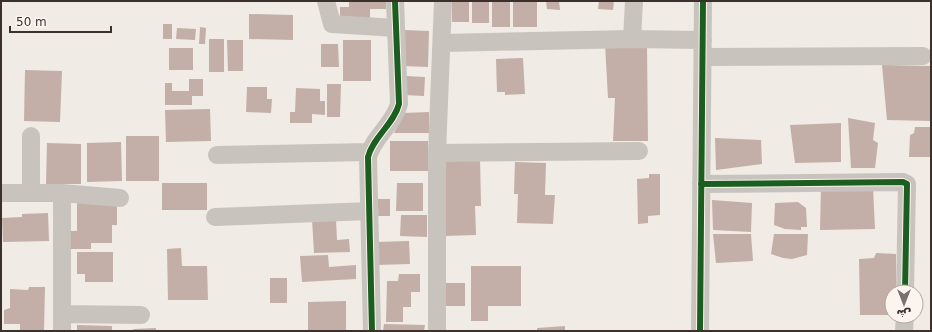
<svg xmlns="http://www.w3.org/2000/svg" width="932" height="332" font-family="'DejaVu Sans',Cairo,sans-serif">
	<rect width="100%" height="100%" fill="#f0ebe5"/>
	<path fill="#c3afa7" d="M349,1H386V9H370V22H340V7H349Z
		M452,1H469V22H452Z
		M472,1H489V23H472Z
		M492,1H510V27H492Z
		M513,1H537V27H513Z
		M546,1H559L560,10L547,9Z
		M599,1H614L613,10L598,9Z
		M249,14L293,15V40L249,39Z
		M163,24H172V39H163Z
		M200,27L206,28L205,44H199Z
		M177,28L196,29L195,40L176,39Z
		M404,30L429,31L428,67L403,66Z
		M209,39H224V72H209Z
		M227,40H243V71H228Z
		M343,40H371V81H343Z
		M321,44H338L339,67H321Z
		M605,44L647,45L648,141H613L615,98H608Z
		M169,48H193V70H169Z
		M523,58L525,94L505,95V92H497L496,59Z
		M882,65L931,66V121L887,120Z
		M25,70L62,71L60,122L24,121Z
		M406,76L425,77L424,96L405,95Z
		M189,79H203V96H192V105H165V83H172V91H189Z
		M327,84H341L340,117H327Z
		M247,87H267V99H272L271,113L246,112Z
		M296,88L320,89V101H325V115L312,114V123H290V112H295Z
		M210,109L211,141L166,142L165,110Z
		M429,112V133H394L404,113Z
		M848,118L875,123L873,140L878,143L875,168H851Z
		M841,123V162L795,163L790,125Z
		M915,127H931V157H909L910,135L914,133Z
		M126,136H159V181H126Z
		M715,138L761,140L762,164L716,170Z
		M390,141H428V171H390Z
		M121,142L122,181L87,182V143Z
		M47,143L81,144V184H46Z
		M480,157L481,206H475L476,235L444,236L441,159Z
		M515,162L546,163L545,195H555L553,224L517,223L518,194H514Z
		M649,174H660V215L648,216V223L638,224L637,179L649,178Z
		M162,183H207V210H162Z
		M397,183H423V211H396Z
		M821,187H873L875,229L820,230Z
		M376,199H390V216H376Z
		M712,200L752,203L751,232L713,230Z
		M77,201H117V225H112V243H91V249H69V231H77Z
		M798,202L806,208L807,227H801V230L785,229L774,225L775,203Z
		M48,213L49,241L3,242L2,218L22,217V214Z
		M401,215H427V237L400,236Z
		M312,219H336L337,240L349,239L350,252L314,253Z
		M713,234H751L753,261L716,263Z
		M774,234H808L807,255L792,259L783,258L771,254Z
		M409,241L410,264L376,265V242Z
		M181,248L182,266H207L208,300H168L167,249Z
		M77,252H113V282H85V274H77Z
		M876,253L896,254V292H892V315H860L859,259L874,258Z
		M328,255L329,267L356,265V279L302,282L300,256Z
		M471,266H521V306H488V321H471Z
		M399,274H420V292H411V307H403V322H386L387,281H398Z
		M270,278H287V303H270Z
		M443,283H465V306H443Z
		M29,287H45L44,331H20V324H4V310L10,308V289L28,290Z
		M346,301V331H308V302Z
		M384,324L425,325L424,331H383Z
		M77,325L112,326V331H77Z
		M565,326V331H537V328Z
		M156,328V331H131L134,329Z"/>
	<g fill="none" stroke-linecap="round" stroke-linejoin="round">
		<path stroke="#c9c3be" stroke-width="18" d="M326,1L332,24L396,28
			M632,39L634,1
			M443,43L632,39L703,40
			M703,57L923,56
			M31,136V193
			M437,153L639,151
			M217,155L370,152
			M701,184L903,182L907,184L905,292
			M1,193H62L120,198
			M62,193V331
			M215,217L370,211
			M62,314L141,315
			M372,331L368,157C373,137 394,124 399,104L395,1
			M437,331V153L443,1
			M700,331L703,1
			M904,331L905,316"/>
		<defs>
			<path id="cycleway" d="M701,184L903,182L907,184L905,292
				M372,331L368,157C373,137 394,124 399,104L395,1
				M700,331L703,1"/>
		</defs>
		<use href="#cycleway" stroke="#fbf5ee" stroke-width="8"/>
		<use href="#cycleway" stroke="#1b5e20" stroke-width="6"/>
	</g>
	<rect width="932" height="332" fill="none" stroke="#3b302b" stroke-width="4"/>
	<g transform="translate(904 304) rotate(180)"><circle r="19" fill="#fbf5ee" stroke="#aea6a0"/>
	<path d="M0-3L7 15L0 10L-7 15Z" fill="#7a716c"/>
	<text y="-6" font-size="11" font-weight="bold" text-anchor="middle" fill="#3b302b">ش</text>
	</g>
	<path d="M10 26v6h101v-6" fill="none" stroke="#3b302b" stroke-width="2"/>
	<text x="16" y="26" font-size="12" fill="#3b302b" stroke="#fbf5ee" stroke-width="3" paint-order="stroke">50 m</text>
</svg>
